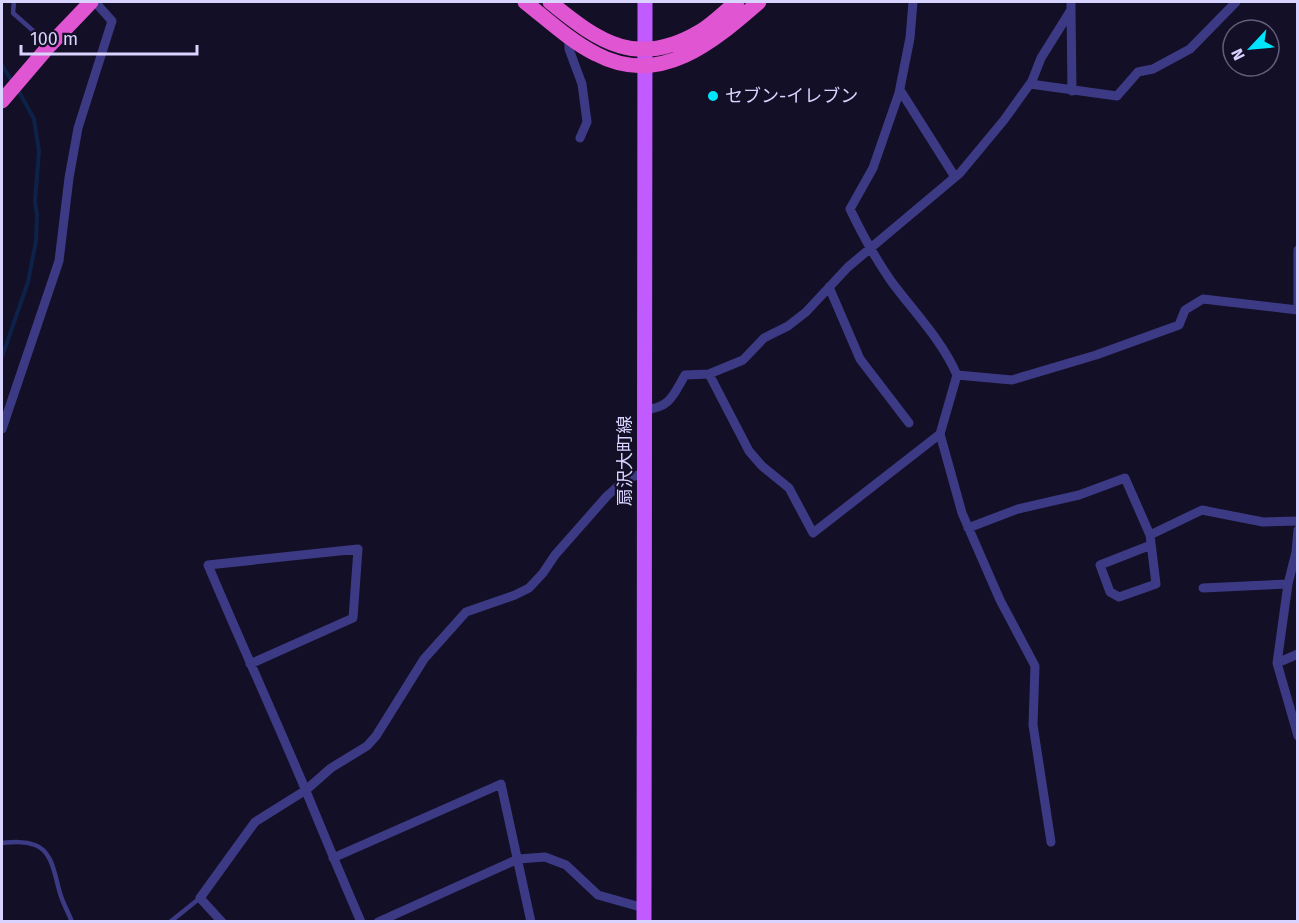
<svg xmlns="http://www.w3.org/2000/svg" width="1299" height="923" font-family="'Fira Sans','Noto Sans JP',sans-serif">
	<rect width="100%" height="100%" fill="#130f26"/>
	<g fill="none" stroke-linecap="round" stroke-linejoin="round">
		<path stroke="#0c2248" stroke-width="4" d="M2,65L13,83
			M2,357L28,282L36,241L37,215L35,202L39,151L34,119L18,90"/>
		<path stroke="#3d3a85" stroke-width="4.5" d="M14,2L13,13L47,43
			M2,843C13,842 24,841 35,845C55,852 55,882 62,899C65,907 69,914 72,922
			M170,922L200,898"/>
		<path stroke="#3d3a85" stroke-width="9" d="M913,2L910,38L899,93L873,168L850,209C862,234 875,258 891,281C914,312 941,339 957,375L940,434L962,513L1000,600L1035,666L1033,725L1051,842
			M1071,10L1072,91
			M569,37V49L582,84L587,122L580,138
			M1030,84L1117,96L1138,72L1153,69L1190,49L1236,2
			M900,90L955,177
			M1298,250V309
			M829,287L860,359L909,423
			M709,374L749,451L762,466L789,488L813,533L940,434
			M957,375L1012,380L1096,355L1179,325L1185,310L1203,299L1298,310
			M644,410C670,408 673,396 685,375L709,374L743,360L764,338L788,326L806,312L848,267L960,173L1004,120L1032,81L1041,58L1071,10V2
			M2,429L59,261L69,178L78,128L112,21L95,2
			M968,528L1018,509L1079,495L1125,478L1150,535L1202,510L1263,522L1298,521
			M1298,530L1296,552L1288,584L1277,663L1298,736
			M1150,535L1156,584L1119,597L1110,592L1100,565L1151,545
			M1203,588L1288,584
			M1277,663L1298,654
			M250,664L353,618L358,549L208,565C240,641 274,715 306,791C324,835 342,878 361,922
			M333,858L501,784L531,922
			M222,922L200,898L255,822L306,790L331,768L367,746L376,736L424,659L466,612L515,595L529,588L543,573L555,555L607,496L626,479L644,473
			M378,922L518,859L545,857L566,865L598,895L644,908"/>
		<path stroke="#c25bff" stroke-width="15" d="M644,922L645,2"/>
		<path stroke="#e055d1" stroke-width="15" d="M525,2C548,20 570,41 596,54C660,88 713,42 759,2
			M550,2C600,43 638,69 701,31C714,23 725,11 737,2
			M2,101L49,46L91,2"/>
	</g>
	<circle fill="#00e5ff" stroke="#130f26" stroke-width="2" cx="713" cy="96" r="6"/>
	<g text-anchor="middle" dominant-baseline="central" stroke-width="4.5" stroke-linejoin="round" paint-order="stroke">
		<g font-size="18" fill="#d9d4ff" stroke="#130f26" text-anchor="start">
			<text x="725" y="96">セブン-イレブン</text>
		</g>
		<g font-size="18" fill="#d9d4ff" stroke="#130f26">
			<text transform="translate(625 461) rotate(-90)">扇沢大町線</text>
		</g>
	</g>
	<rect width="1299" height="923" fill="none" stroke="#d9d4ff" stroke-width="6"/>
	<g transform="translate(1251 48) rotate(244)"><circle r="28" fill="#130f26" stroke="#625e7d" stroke-width="1.5"/>
	<path d="M0-4.5L10 22L0 15L-10 22Z" fill="#00e5ff"/>
	<text y="-9" font-size="16" font-weight="bold" text-anchor="middle" fill="#d9d4ff">N</text>
	</g>
	<path d="M21 45v9h176v-9" fill="none" stroke="#d9d4ff" stroke-width="3"/>
	<text x="30" y="45" font-size="18" fill="#d9d4ff" stroke="#130f26" stroke-width="4.5" paint-order="stroke">100 m</text>
</svg>
